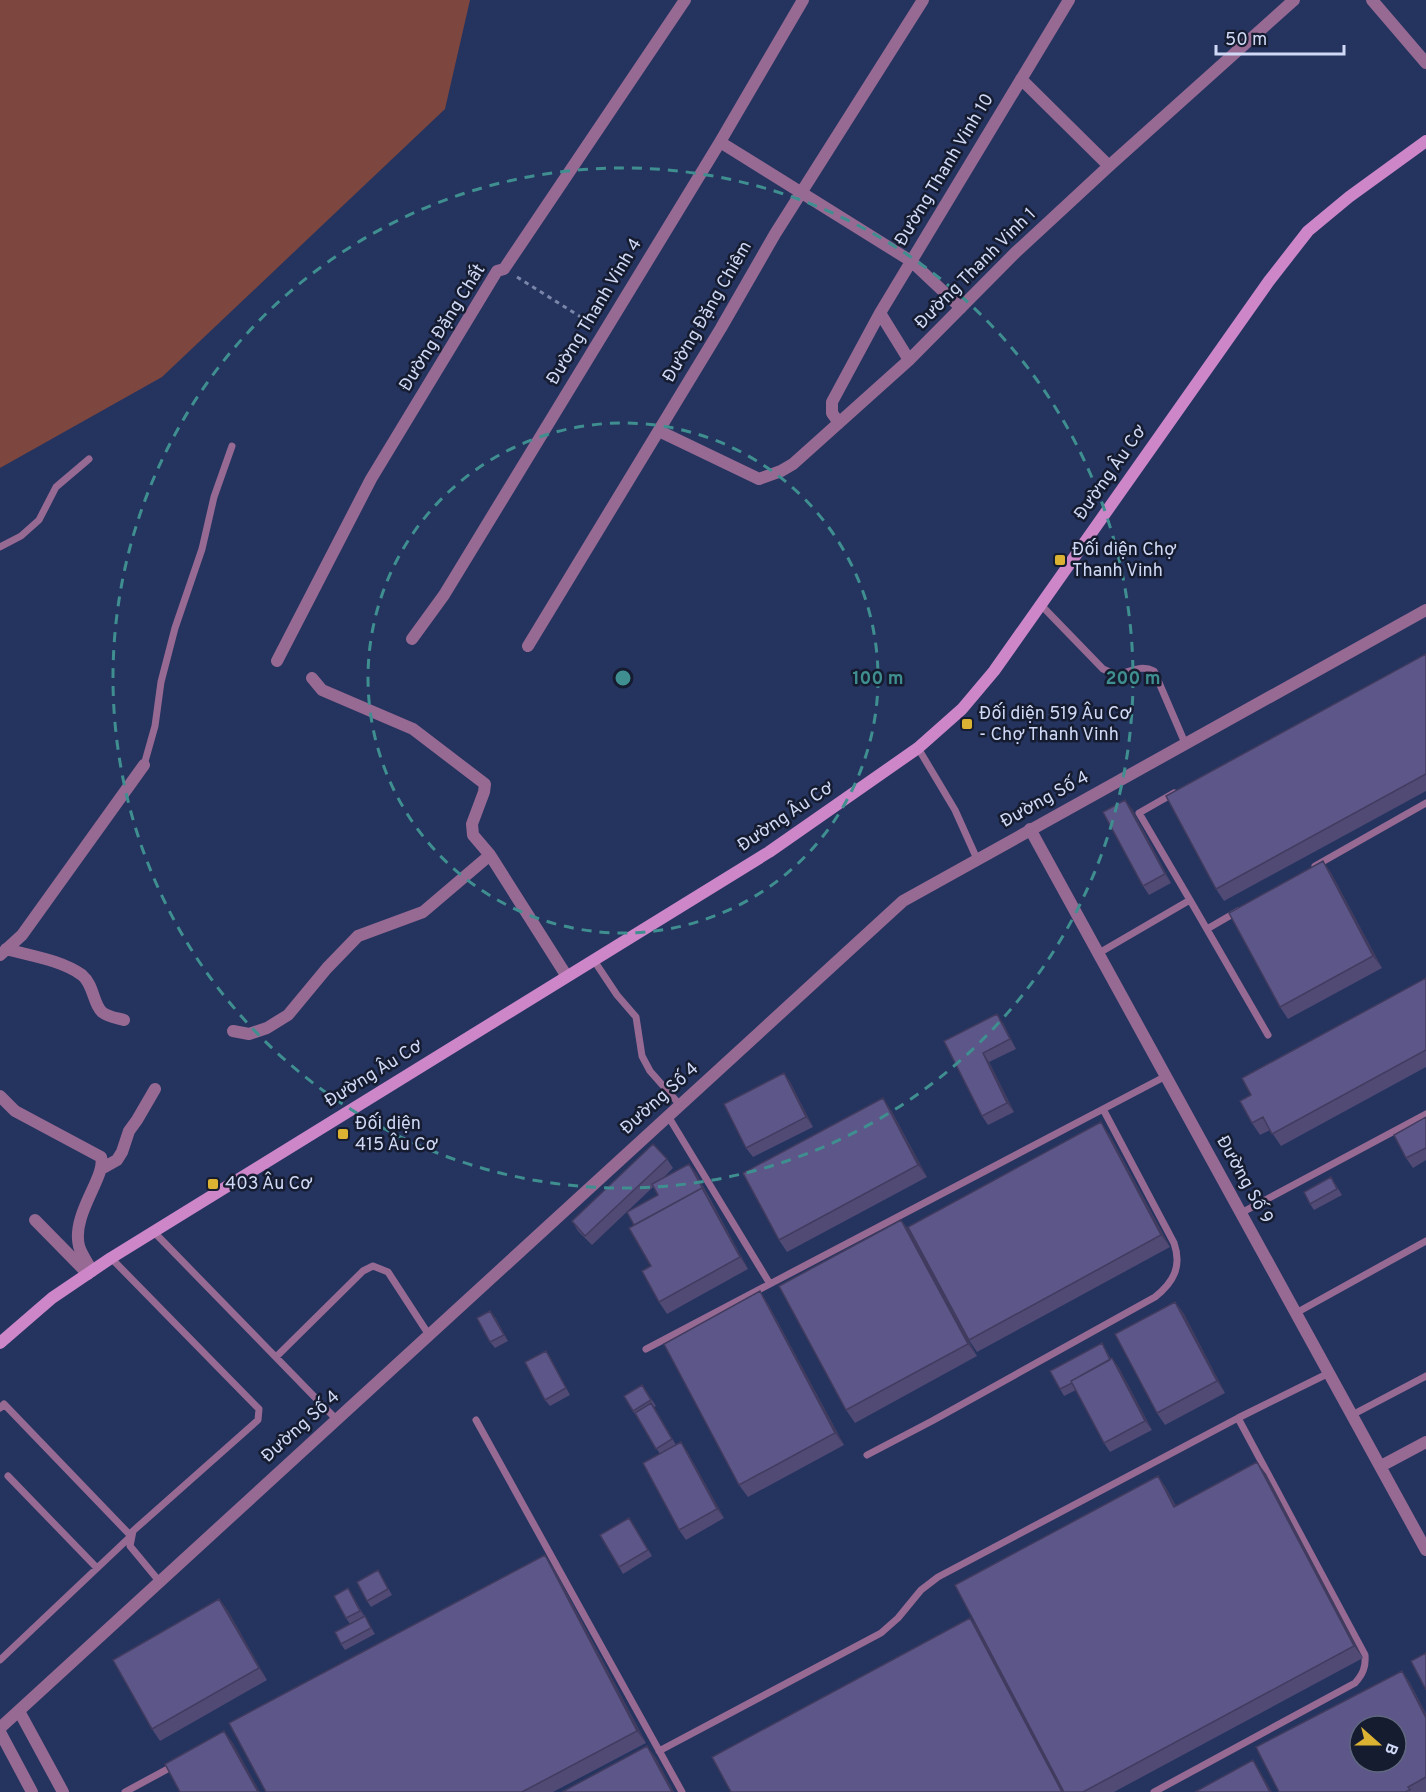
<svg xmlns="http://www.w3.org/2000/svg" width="1426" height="1792" font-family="Overpass,sans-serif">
	<rect width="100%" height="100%" fill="#25335f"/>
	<path fill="#7d473f" d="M0,0H470L445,109L162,377L0,468Z"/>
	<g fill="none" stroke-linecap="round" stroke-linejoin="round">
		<path stroke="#7985a9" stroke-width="3" stroke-dasharray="4.5 4.5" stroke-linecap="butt" d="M517,277L592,324"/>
		<path stroke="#976a93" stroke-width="7" d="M0,547L21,536L39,520L56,487L89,459
			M1041,605L1103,669L1117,675C1130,672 1141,664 1154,671L1185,743
			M918,748L955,810L977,859
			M144,765L155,726L161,682L175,628L202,549L214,497L232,446
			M1315,866L1426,803
			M1190,900L1268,1035
			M1207,929L1238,911
			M1099,953L1190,900L1139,813L1174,793
			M593,959L617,995L636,1017L642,1056L650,1071L680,1105
			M668,1116L770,1284
			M1241,1213L1426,1114
			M154,1232L336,1419
			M111,1258L259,1409L258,1420L133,1531L130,1546L159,1581
			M1296,1313L1426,1241
			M646,1349L1166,1076
			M276,1357L363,1271L373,1266L388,1272L429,1335
			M0,1408L4,1404L131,1536L0,1660
			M1352,1415L1426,1376
			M476,1420L682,1792
			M867,1455L932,1421L1155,1297C1174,1282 1182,1266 1174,1243L1103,1109
			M8,1476L97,1568
			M659,1751L881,1633L898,1618L921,1590L938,1577L1238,1418L1329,1373
			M125,1792L175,1765
			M1154,1792L1355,1683C1363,1674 1366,1667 1365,1655L1238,1418"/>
		<path stroke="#976a93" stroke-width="12" d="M1372,0L1426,63
			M1021,79L1109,166
			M720,142L911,261L961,308
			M909,360L880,313L1069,0
			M839,423L832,413V402L880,313
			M659,431L759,479L781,471L793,464L909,360L1015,253L1109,166L1294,0
			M412,639L444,595L720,142L803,0
			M528,646L721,328L775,234L923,0
			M277,661L371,479L497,271L504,269L685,0
			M312,678L322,690L413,729L485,784L484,792L472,824L473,835L490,855L566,975
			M1030,829L1426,1550
			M6,949C31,956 61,960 82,975C94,985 93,1004 102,1012C108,1017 117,1018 124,1020
			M0,955L22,935L144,765
			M233,1031L249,1034L267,1028L288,1015L327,968L358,936L423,912L490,855
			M0,1096L15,1111L101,1157C107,1176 71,1214 79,1246C81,1254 88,1263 92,1271
			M101,1169L117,1160L122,1152L129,1131L137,1120L155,1089
			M35,1220L88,1274
			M1381,1466L1426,1442"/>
		<path stroke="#976a93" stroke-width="12" d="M19,1711L63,1792
			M0,1728L903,901L1426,610
			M0,1732L32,1792"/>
		<path stroke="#cd86c8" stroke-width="12" d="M0,1343L52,1298L111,1258L769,852L918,748L962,709L994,671L1269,281L1308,231L1349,197L1426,141"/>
	</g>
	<path fill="#504a75" d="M1426,654V791L1224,901L1216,889Z
		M1132,809L1171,883L1149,895L1143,886Z
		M1323,861L1331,873L1382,968L1288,1019L1280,1007Z
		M1426,978V1067L1281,1146L1270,1130L1260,1135L1252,1123L1251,1095Z
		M1003,1023L1016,1049L989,1062L1014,1112L988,1125L982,1116L944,1041Z
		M784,1073L790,1082L813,1127L753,1157L746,1148Z
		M891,1110L927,1177L787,1252L779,1240Z
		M1426,1117V1160L1413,1168L1406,1158Z
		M1109,1134L1170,1247L977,1352L969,1340Z
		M667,1159L673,1168L662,1179L689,1164L696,1173L748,1269L667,1314L659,1302L651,1266L634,1225L658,1195L653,1187L592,1245L578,1231L572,1221Z
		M1331,1177L1342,1195L1314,1210L1310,1204Z
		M901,1220L910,1232L977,1356L855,1423L846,1410Z
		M1175,1302L1184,1314L1225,1393L1165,1425L1157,1413Z
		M768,1304L844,1445L748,1497L739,1485Z
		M495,1317L508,1341L495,1348L490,1342Z
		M1102,1343L1111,1359L1112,1358L1119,1368L1152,1430L1110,1452L1104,1443L1076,1390L1064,1396L1060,1389Z
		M546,1351L550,1357L570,1395L550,1406L545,1400Z
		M642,1385L656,1406L654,1407L676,1445L687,1451L724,1518L686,1540L679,1530L660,1454L633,1411Z
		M1257,1462L1266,1474L1363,1658L1114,1792H731L970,1618L978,1629L1158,1476L1166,1488L1176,1506Z
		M633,1524L652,1556L623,1574L619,1567Z
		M553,1567L646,1743L553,1792H266Z
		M382,1577L392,1595L371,1607L367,1601Z
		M348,1588L375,1634L345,1650L341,1644L350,1624L346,1618Z
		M219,1599L228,1611L267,1680L160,1741L152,1729Z
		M1402,1671L1410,1683L1426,1714V1792H1279Z"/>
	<path fill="#413c5f" d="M1125,800L1132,809L1171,883L1165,874Z
		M1323,861L1331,873L1382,968L1373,956Z
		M997,1014L1003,1023L1016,1049L1010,1039Z
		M983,1053L989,1062L1014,1112L1007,1103Z
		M784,1073L790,1082L813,1127L806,1117Z
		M883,1098L891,1110L927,1177L918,1165Z
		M1101,1122L1109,1134L1170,1247L1161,1235Z
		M689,1164L696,1173L709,1198L703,1189Z
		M702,1188L710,1200L748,1269L740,1257Z
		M901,1220L910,1232L977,1356L968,1344Z
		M760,1291L768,1304L844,1445L835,1433Z
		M1175,1302L1184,1314L1225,1393L1217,1381Z
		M490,1311L495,1317L508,1341L504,1335Z
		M546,1351L550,1357L570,1395L566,1388Z
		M1112,1358L1119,1368L1152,1430L1145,1421Z
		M681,1442L687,1451L724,1518L717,1509Z
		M1257,1462L1266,1474L1363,1658L1354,1646Z
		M1158,1476L1166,1488L1182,1519L1174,1507Z
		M545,1555L553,1567L646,1743L637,1731Z
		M348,1588L352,1594L364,1617L360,1611Z
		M219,1599L228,1611L267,1680L259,1668Z
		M970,1618L979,1630L1064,1792H1062Z
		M1402,1671L1410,1683L1426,1714V1718Z
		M224,1731L233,1743L260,1792H258Z
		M647,1746L656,1758L674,1792H672Z
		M1253,1760L1261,1773L1272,1792H1270Z"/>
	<path fill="#5d5688" stroke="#413c5f" stroke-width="1.5" fill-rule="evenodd" d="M1426,654V774L1216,889L1166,796Z
		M1125,800L1165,874L1143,886L1103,812Z
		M1323,861L1373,956L1280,1007L1229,913Z
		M1426,978V1050L1272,1134L1263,1117L1252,1123L1240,1101L1251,1095L1242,1078Z
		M997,1014L1010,1039L983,1053L1007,1103L982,1116L944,1041Z
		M784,1073L806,1117L746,1148L724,1104Z
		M883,1098L918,1165L779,1240L743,1173Z
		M1426,1117V1148L1406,1158L1394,1135Z
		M1101,1122L1161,1235L969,1340L908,1227Z
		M653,1144L667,1159L585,1236L572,1221Z
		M689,1164L703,1189L702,1188L634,1225L627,1212L658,1195L652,1184Z
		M1331,1177L1337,1189L1310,1204L1304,1192Z
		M702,1188L740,1257L659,1302L642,1271L651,1266L629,1228Z
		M901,1220L968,1344L846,1410L779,1286Z
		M760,1291L835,1433L739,1485L664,1344Z
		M1175,1302L1217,1381L1157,1413L1115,1334Z
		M490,1311L504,1335L490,1342L477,1318Z
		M1102,1343L1110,1360L1071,1381L1072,1383L1060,1389L1050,1371Z
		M546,1351L566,1388L545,1400L525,1362Z
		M1112,1358L1145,1421L1104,1443L1071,1381Z
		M642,1385L651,1400L633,1411L624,1396Z
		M651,1403L672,1439L656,1449L635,1413Z
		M681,1442L717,1509L679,1530L643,1463Z
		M1257,1462L1354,1646L1083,1792H1064L955,1585L1158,1476L1174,1507Z
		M629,1518L648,1550L619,1567L600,1535Z
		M545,1555L637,1731L522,1792H266L229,1723Z
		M378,1570L388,1589L367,1601L357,1582Z
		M348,1588L360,1611L346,1618L334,1596Z
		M219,1599L259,1668L152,1729L113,1660Z
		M365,1616L371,1628L341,1644L335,1632Z
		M970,1618L1062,1792H731L712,1757Z
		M1426,1653V1690L1411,1661Z
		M1402,1671L1426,1718V1777L1408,1787L1410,1790L1405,1792H1279L1256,1747ZM1360,1726H1396V1762H1360Z
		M224,1731L258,1792H180L165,1764Z
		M647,1746L672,1792H562Z
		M1253,1760L1270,1792H1195Z"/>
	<g fill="none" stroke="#3f8f90" stroke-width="3" stroke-dasharray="10 8">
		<circle cx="623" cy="678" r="255"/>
		<circle cx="623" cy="678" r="510"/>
	</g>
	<g fill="#dcb233" stroke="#161c30" stroke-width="2">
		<rect x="1054" y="554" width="12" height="12" rx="3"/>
		<rect x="961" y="718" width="12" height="12" rx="3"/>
		<rect x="337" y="1128" width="12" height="12" rx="3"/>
		<rect x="207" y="1178" width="12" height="12" rx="3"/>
	</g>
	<g text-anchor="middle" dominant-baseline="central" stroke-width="5" stroke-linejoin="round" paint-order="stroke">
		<g font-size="18" fill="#cfd9f5" stroke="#161c30">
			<text transform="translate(945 170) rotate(-59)">Đường Thanh Vinh 10</text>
			<text transform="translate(976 269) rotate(-45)">Đường Thanh Vinh 1</text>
			<text transform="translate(595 312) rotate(-59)">Đường Thanh Vinh 4</text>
			<text transform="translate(708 312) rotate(-60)">Đường Đặng Chiêm</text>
			<text transform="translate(443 328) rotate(-58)">Đường Đặng Chất</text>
			<text transform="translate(1111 473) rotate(-55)">Đường Âu Cơ</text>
			<text transform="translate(1045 800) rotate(-29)">Đường Số 4</text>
			<text transform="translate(786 817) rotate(-34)">Đường Âu Cơ</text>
			<text transform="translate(374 1074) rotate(-32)">Đường Âu Cơ</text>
			<text transform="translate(660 1099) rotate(-42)">Đường Số 4</text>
			<text transform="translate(1244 1180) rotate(61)">Đường Số 9</text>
			<text transform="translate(301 1427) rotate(-42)">Đường Số 4</text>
		</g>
		<g font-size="18" fill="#cfd9f5" stroke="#161c30" text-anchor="start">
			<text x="1072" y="550">Đối diện Chợ<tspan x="1072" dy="21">Thanh Vinh</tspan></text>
			<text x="979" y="714">Đối diện 519 Âu Cơ<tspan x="979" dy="21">- Chợ Thanh Vinh</tspan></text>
			<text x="355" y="1124">Đối diện<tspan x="355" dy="21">415 Âu Cơ</tspan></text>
			<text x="225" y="1184">403 Âu Cơ</text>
		</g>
	</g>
	<circle cx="623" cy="678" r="9" fill="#3f8f90" stroke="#161c30" stroke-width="3"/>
	<g font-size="18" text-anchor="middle" font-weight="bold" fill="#3f8f90" stroke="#161c30" stroke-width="5" stroke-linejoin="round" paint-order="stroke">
		<text x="878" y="684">100 m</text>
		<text x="1133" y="684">200 m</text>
	</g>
	<g transform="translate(1378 1744) rotate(111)"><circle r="28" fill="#161c30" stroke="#60687f" stroke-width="1.5"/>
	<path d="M0-4.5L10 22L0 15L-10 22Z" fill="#dcb233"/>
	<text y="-9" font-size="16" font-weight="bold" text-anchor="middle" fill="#cfd9f5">B</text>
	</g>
	<path d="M1216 45v9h128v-9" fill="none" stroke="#cfd9f5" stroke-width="3"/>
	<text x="1225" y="45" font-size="18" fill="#cfd9f5" stroke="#161c30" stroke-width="4.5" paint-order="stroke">50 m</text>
</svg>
